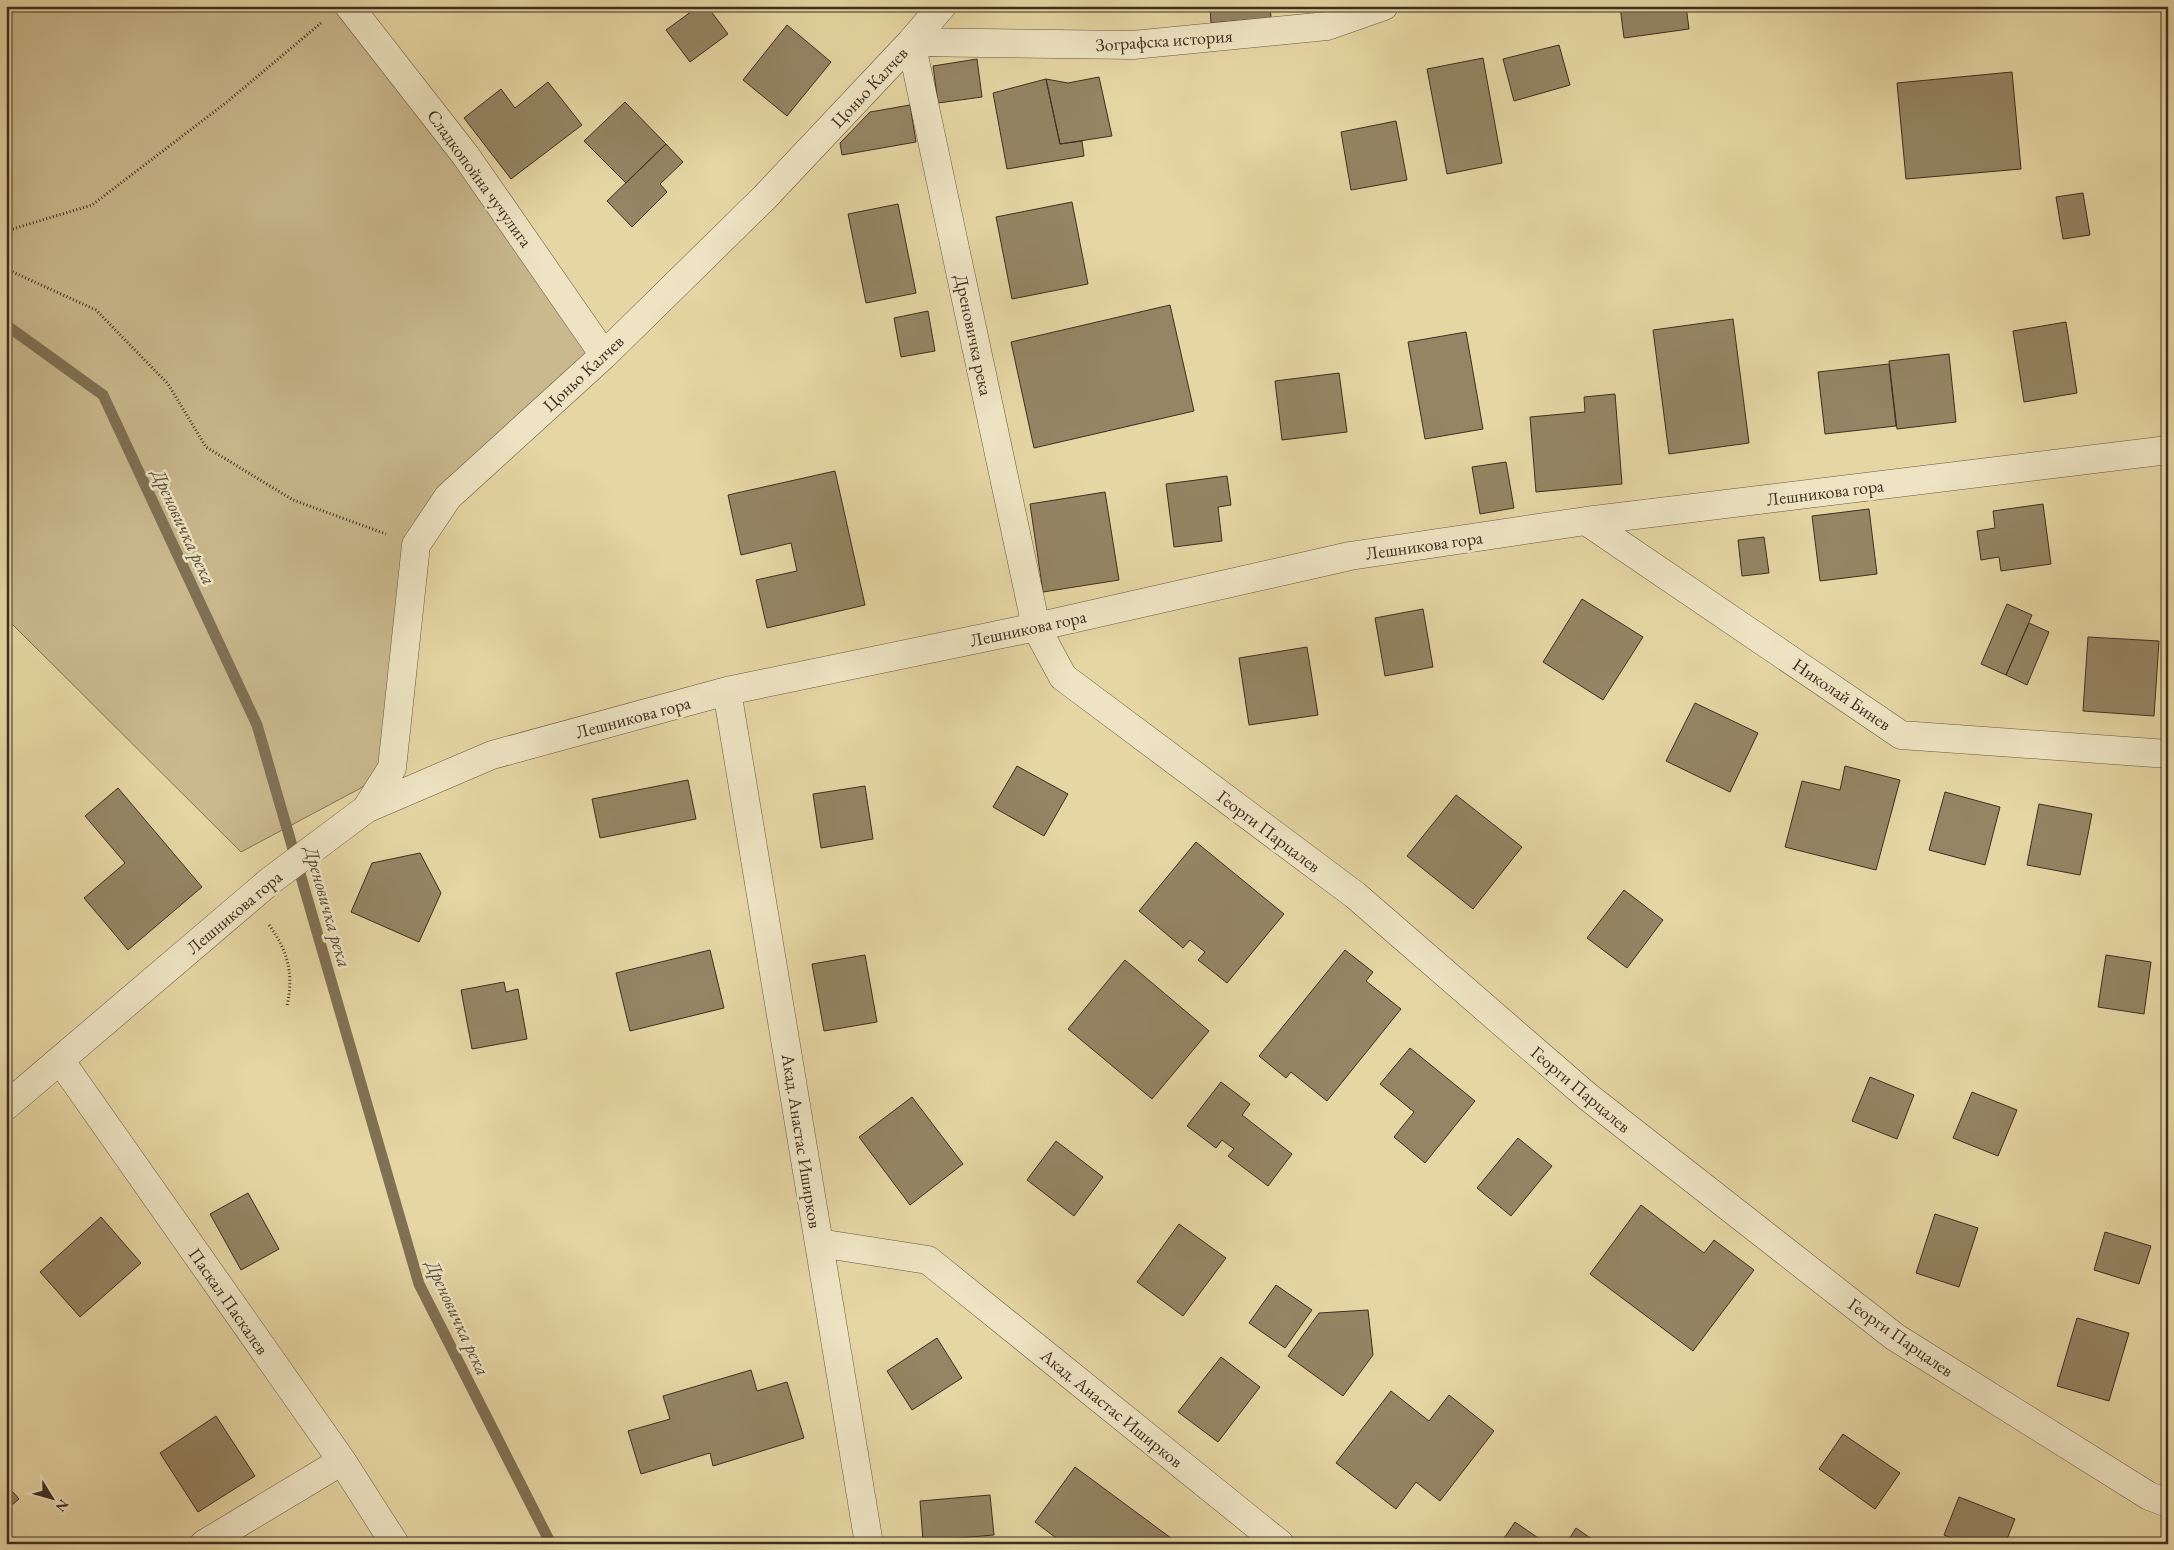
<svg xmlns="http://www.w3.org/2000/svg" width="2174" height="1550" font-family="'EB Garamond',serif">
	<rect width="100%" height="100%" fill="#e5d6a3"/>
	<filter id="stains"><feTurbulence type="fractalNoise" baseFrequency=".004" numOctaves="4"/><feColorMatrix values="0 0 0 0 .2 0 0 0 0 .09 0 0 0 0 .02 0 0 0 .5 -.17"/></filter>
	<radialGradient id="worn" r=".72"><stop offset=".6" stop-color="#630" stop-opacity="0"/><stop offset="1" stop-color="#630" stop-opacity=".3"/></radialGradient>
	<path fill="#c9b98d" stroke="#847456" d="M6,6H349L604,355L416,545L392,768L359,789L241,852L6,618Z"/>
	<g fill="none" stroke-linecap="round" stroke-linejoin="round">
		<path stroke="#807154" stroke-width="11" d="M6,325L103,395L257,725L419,1284L551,1544"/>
	</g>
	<path fill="#958564" stroke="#3e2e20" d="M699,6H707L728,34L690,62L666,30Z
		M1210,6H1270L1271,18L1211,23Z
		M1620,6H1686L1689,29L1624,38Z
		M787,25L831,62L787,116L743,80Z
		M1559,45L1570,85L1514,101L1503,59Z
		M1483,58L1502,163L1447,174L1427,69Z
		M977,59L982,97L938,103L933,66Z
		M2012,72L2021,169L1906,179L1897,83Z
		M1099,77L1112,136L1060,144L1046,79L1068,83Z
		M1046,79L1060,144L1082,141L1084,156L1007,169L993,93Z
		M548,82L582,125L511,179L464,118L501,89L515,108Z
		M625,102L666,144L626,183L584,141Z
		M910,105L916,142L842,155L840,143L870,112Z
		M1396,121L1407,180L1351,190L1341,132Z
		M666,144L683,162L660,184L667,192L632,227L607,201Z
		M2083,193L2090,235L2063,239L2056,197Z
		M1072,202L1088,284L1012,299L996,217Z
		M898,204L916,293L866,303L848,214Z
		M1170,305L1194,411L1034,448L1011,342Z
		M928,311L935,351L901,357L894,318Z
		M1733,319L1749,443L1669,454L1653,330Z
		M2066,322L2077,393L2024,402L2013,331Z
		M1466,332L1483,429L1425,439L1408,342Z
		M1949,354L1956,422L1897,429L1889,361Z
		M1889,364L1896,426L1825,434L1818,372Z
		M1339,373L1347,432L1282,440L1275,381Z
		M1615,394L1622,484L1536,492L1530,417L1585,412L1584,397Z
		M1506,462L1514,508L1480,514L1472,467Z
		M835,471L865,605L767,628L756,580L797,571L791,543L741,555L728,495Z
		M1227,476L1231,505L1218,507L1222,541L1174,547L1166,484Z
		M1105,492L1119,580L1043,592L1030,504Z
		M2043,504L2051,564L2001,571L1999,557L1981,560L1977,531L1995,528L1993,511Z
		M1869,509L1877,574L1820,581L1812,516Z
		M1764,537L1769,573L1742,576L1738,540Z
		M1582,599L1643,637L1603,700L1543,662Z
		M2007,604L2032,615L2006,675L1981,664Z
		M1423,609L1433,667L1385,676L1375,618Z
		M2029,623L2049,632L2027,685L2006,675Z
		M2088,637L2159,641L2154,716L2083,711Z
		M1307,647L1318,715L1249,725L1239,658Z
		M1695,703L1758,733L1730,792L1666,761Z
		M1017,766L1068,794L1044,836L993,807Z
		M1845,766L1900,780L1876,870L1785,847L1802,781L1840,790Z
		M688,780L696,819L600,838L592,799Z
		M865,786L873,839L821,848L813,794Z
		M118,788L202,887L128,950L84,898L125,863L85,816Z
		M1945,792L2000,807L1985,865L1929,850Z
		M1456,795L1522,847L1473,909L1407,856Z
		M2039,804L2092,814L2080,875L2027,865Z
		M1196,842L1284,914L1227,983L1198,960L1205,952L1190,940L1183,948L1139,911Z
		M420,853L441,893L419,942L351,912L372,863Z
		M1624,890L1663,920L1627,968L1587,938Z
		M710,950L724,1008L630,1031L616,973Z
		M1345,950L1373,972L1366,981L1401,1009L1327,1101L1291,1072L1286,1078L1259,1056Z
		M865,955L877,1022L824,1031L812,964Z
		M2106,955L2151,962L2144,1014L2098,1007Z
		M1125,960L1209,1031L1152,1099L1068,1029Z
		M504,982L506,992L518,989L527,1039L472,1049L461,990Z
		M1410,1048L1475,1101L1425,1163L1394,1137L1414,1112L1380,1084Z
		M1870,1077L1914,1095L1897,1139L1852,1121Z
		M1221,1082L1250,1104L1242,1115L1292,1154L1268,1186L1228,1156L1234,1149L1222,1140L1216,1148L1187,1126Z
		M1972,1092L2017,1110L1998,1156L1953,1138Z
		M912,1097L963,1164L910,1205L859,1137Z
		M1518,1138L1552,1166L1511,1216L1477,1188Z
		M1056,1141L1103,1177L1074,1216L1027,1180Z
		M248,1193L279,1249L241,1270L210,1214Z
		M1641,1205L1704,1253L1714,1240L1754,1270L1693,1351L1590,1274Z
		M1935,1214L1978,1228L1959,1287L1916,1273Z
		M101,1217L141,1263L80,1317L40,1272Z
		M1179,1224L1226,1258L1183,1316L1137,1282Z
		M2105,1232L2151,1246L2139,1284L2094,1270Z
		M1276,1285L1312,1310L1285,1348L1249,1323Z
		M1368,1310L1373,1355L1343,1396L1288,1356L1319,1313Z
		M2077,1318L2129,1333L2109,1401L2057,1386Z
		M937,1338L962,1378L912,1410L887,1371Z
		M1221,1357L1260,1387L1218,1442L1178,1412Z
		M751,1370L757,1391L787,1382L804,1438L713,1466L710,1453L641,1474L628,1431L670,1419L663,1396Z
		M1391,1391L1429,1421L1449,1395L1494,1431L1440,1501L1416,1482L1396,1509L1336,1463Z
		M216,1416L255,1476L198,1512L160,1453Z
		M1843,1434L1900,1473L1875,1509L1819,1469Z
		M1075,1467L1175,1541L1173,1544H1064L1035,1522Z
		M6,1484L19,1499L6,1510Z
		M990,1495L994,1535L923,1541L920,1501Z
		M1959,1497L2015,1519L2005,1544H1965L1944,1535Z
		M1515,1522L1547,1544H1500Z
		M1576,1528L1599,1544H1566Z"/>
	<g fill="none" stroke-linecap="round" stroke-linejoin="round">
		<defs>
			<path id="minor" d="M349,6L466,156L604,355
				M911,42L1036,627L1063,677L1355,895L1587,1096L1895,1337L2149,1496L2168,1503
				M911,42L1133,45L1327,26L1384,6
				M1586,521L1901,735L2168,754
				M727,691L869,1544
				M366,809L392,768L416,545L448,497L604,355L765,197L911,42L942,6
				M60,1060L342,1461L395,1544
				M6,1106L270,881L366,809L492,755L727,691L1036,627L1350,556L1586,521L2168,450
				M819,1243L928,1260L1280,1544
				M204,1544L342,1461"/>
		</defs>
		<use href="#minor" stroke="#685841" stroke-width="29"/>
		<path stroke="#3e2e20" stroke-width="3" stroke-dasharray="1 2.5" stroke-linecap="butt" d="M6,231L92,205L227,102L321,23
			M6,269L96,310L168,384L206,447L293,500L386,534
			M269,925C288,951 294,974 287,1006"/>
		<use href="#minor" stroke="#eee4c3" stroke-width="28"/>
	</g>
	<g text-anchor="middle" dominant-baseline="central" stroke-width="5" stroke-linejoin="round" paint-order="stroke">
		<g font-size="18" fill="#3e2e20" stroke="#eee4c3">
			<text transform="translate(1164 40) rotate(-4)">Зографска история</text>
			<text transform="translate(869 87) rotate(-47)">Цоньо Калчев</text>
			<text transform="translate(480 178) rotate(54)">Сладкопойна чучулига</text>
			<text transform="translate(974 335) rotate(78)">Дреновичка река</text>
			<text transform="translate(583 373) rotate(-43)">Цоньо Калчев</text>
			<text transform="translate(1825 492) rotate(-7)">Лешникова гора</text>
			<text transform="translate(1424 545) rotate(-8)">Лешникова гора</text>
			<text transform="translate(1028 628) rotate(-12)">Лешникова гора</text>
			<text transform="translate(1842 694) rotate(34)">Николай Бинев</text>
			<text transform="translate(633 717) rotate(-15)">Лешникова гора</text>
			<text transform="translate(1269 831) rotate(37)">Георги Парцалев</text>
			<text transform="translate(234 912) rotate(-40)">Лешникова гора</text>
			<text transform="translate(1581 1089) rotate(40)">Георги Парцалев</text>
			<text transform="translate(802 1141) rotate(81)">Акад. Анастас Иширков</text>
			<text transform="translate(229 1301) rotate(55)">Паскал Паскалев</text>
			<text transform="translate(1901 1337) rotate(35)">Георги Парцалев</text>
			<text transform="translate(1112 1408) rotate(39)">Акад. Анастас Иширков</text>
		</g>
		<g font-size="19" font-style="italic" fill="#5a4a36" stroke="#eee4c3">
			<text transform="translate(184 527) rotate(65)">Дреновичка река</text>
			<text transform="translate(328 907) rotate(74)">Дреновичка река</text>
			<text transform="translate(458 1318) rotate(65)">Дреновичка река</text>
		</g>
	</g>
	<rect width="2174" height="1550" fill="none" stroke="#e5d6a3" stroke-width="25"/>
	<rect x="8" y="8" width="2159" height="1535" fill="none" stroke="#3e2e20" stroke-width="2.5"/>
	<rect x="12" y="12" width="2149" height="1525" fill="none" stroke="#3e2e20"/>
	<g transform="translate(52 1498) rotate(127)" stroke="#eee4c3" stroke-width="4" paint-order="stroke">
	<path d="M0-4L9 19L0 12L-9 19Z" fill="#3e2e20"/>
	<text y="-8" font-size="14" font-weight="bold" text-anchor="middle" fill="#3e2e20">N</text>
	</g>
	<rect width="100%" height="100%" filter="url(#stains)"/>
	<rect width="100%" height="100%" fill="url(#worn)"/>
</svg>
